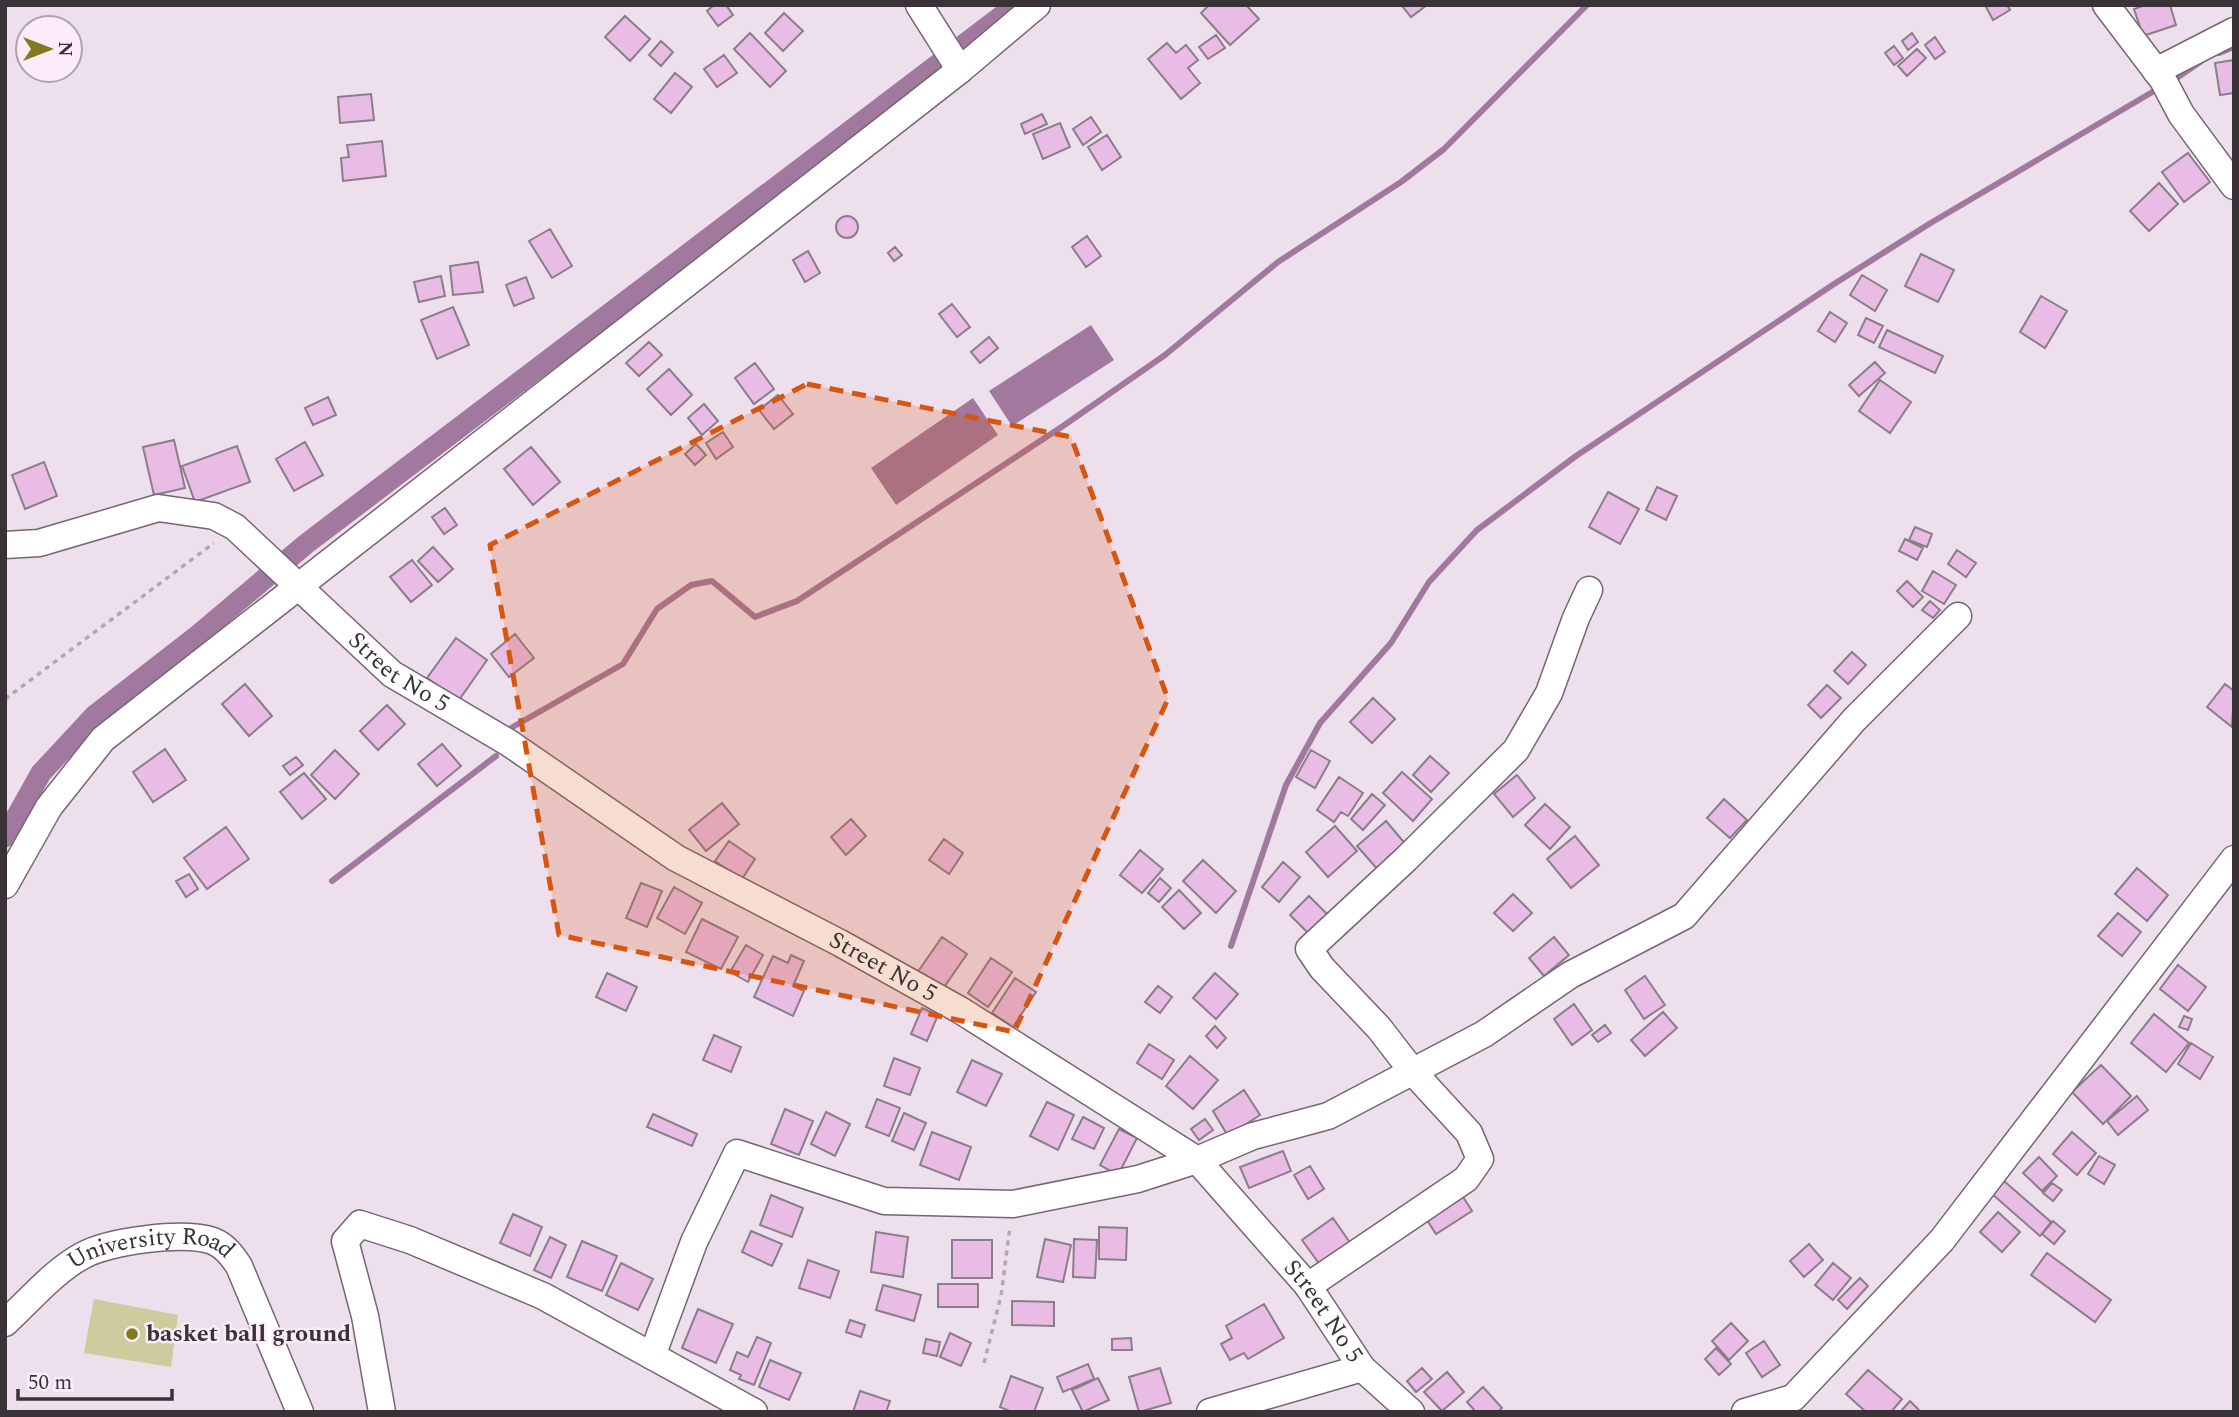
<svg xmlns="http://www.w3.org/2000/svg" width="2239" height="1417" font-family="Spectral,serif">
	<rect width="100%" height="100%" fill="#eedfec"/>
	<path fill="#cecb9f" d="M94,1299L178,1315L171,1367L84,1353Z"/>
	<path fill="#a1799e" d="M1091,325L1114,360L1012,426L989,391Z
		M973,398L998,435L896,505L871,468Z"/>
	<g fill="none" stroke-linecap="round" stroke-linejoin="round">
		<path stroke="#a1799e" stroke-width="6" d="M2219,53L2234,47
			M2174,80L2200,62
			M511,728L623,664L657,609L691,585L712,581L755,617L797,601L1063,426L1165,355L1278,262L1401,182L1444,149L1587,5
			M332,881L496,756
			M1231,946L1286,785L1320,723L1391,643L1429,582L1477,530L1576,456L1834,284L1929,224L2154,91"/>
		<path stroke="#a1799e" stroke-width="21" d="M5,837L41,773L95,715L198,635L306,544L1016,5"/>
	</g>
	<path fill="#e8bce4" stroke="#8b7d89" stroke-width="2" d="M714,5H726L733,15L718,26L707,11Z
		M1209,5H1246L1259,19L1230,45L1201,13Z
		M1405,5H1427L1411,17L1403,7Z
		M1985,5H2007L2010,10L1993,20Z
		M2145,5H2170L2176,25L2143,36L2134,9Z
		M784,13L803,31L783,51L765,33Z
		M625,16L650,39L630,61L605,37Z
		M750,33L786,71L770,87L734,49Z
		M1912,33L1918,42L1908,50L1902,41Z
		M1216,35L1225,48L1208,59L1199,47Z
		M1935,37L1945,52L1935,59L1925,45Z
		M661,41L673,52L661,66L649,55Z
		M1167,43L1176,53L1186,45L1198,60L1188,68L1200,83L1181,99L1148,59Z
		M1894,46L1903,58L1894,65L1885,53Z
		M1917,49L1926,58L1907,76L1898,66Z
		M724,55L737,73L717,87L704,69Z
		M2234,60V93L2220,95L2215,63Z
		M675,73L692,87L671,113L654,99Z
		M371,94L374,120L340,123L338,97Z
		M1042,114L1047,124L1025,134L1021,124Z
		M1091,117L1101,132L1083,145L1073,129Z
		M1060,123L1070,147L1043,159L1033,134Z
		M1107,135L1121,157L1102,170L1088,147Z
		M382,141L386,176L343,181L341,158L349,157L347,145Z
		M2188,153L2210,182L2184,202L2162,172Z
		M2159,183L2178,204L2149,231L2130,211Z
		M836 227a11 11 0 1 1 22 0a11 11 0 1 1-22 0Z
		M550,229L572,266L552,278L529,241Z
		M1087,236L1101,256L1086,267L1072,247Z
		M895,247L902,255L894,261L888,253Z
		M808,251L820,273L805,282L793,260Z
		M1921,254L1954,270L1938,302L1905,286Z
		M478,262L483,292L453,295L450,266Z
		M1862,275L1887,290L1875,311L1850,295Z
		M441,276L445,296L419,302L414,282Z
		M526,277L534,298L514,306L506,285Z
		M2041,296L2067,311L2045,348L2020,332Z
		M952,304L970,327L957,337L939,314Z
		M453,307L469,345L437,359L421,320Z
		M1830,312L1847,323L1835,342L1818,331Z
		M1866,318L1883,326L1874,343L1858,335Z
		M1887,330L1943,356L1935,373L1879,347Z
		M989,337L998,348L980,363L971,352Z
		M649,342L662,355L639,376L626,363Z
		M1875,362L1885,373L1859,396L1849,385Z
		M755,363L774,389L754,404L735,378Z
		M669,369L692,395L671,415L647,389Z
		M1880,380L1911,402L1890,433L1859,411Z
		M778,395L793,414L774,429L759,410Z
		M328,397L336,415L313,425L305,408Z
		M704,404L718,421L702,435L688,418Z
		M723,432L733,447L716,459L706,443Z
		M174,440L185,488L154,495L143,447Z
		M305,442L323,475L294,491L276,459Z
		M696,444L706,455L695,465L685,454Z
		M237,446L250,482L195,502L182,466Z
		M531,447L560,482L533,505L504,469Z
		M44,462L57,496L25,509L12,475Z
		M1657,487L1677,496L1666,520L1646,510Z
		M1608,492L1639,509L1620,544L1589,527Z
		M445,508L457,525L444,534L432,517Z
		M1915,527L1932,534L1927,547L1909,540Z
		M1905,539L1923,548L1917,560L1899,551Z
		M433,547L453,569L438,582L418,561Z
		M1957,550L1976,563L1966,577L1948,564Z
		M412,560L432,585L411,602L390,577Z
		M1933,571L1956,585L1944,604L1922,591Z
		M1907,581L1923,597L1913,607L1897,591Z
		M1930,601L1940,610L1933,618L1922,610Z
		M515,634L534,658L509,677L491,654Z
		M456,638L487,660L459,700L427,678Z
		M1852,652L1866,665L1848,684L1834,671Z
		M245,684L272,716L249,736L222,704Z
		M2225,684L2234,691L2232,727L2207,707Z
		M1827,685L1841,698L1821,718L1808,705Z
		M1373,698L1395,719L1372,743L1350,722Z
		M387,705L405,724L378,750L360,731Z
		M442,744L461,766L437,786L418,764Z
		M165,749L186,780L153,802L133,772Z
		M335,750L359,774L335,799L311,775Z
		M1311,750L1330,761L1315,788L1296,777Z
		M1430,756L1449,773L1431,792L1413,775Z
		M296,757L303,765L290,775L283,766Z
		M1402,772L1432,799L1413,821L1383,793Z
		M304,773L326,799L302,819L280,792Z
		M1517,775L1535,798L1513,817L1494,794Z
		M1339,777L1363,793L1348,816L1341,812L1334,822L1317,810Z
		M1372,794L1385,805L1363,830L1351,819Z
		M1724,799L1747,820L1730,838L1707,818Z
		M722,803L739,824L706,851L689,830Z
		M1545,804L1570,827L1550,849L1525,825Z
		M851,819L866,836L846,855L831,837Z
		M1386,821L1408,847L1380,872L1357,846Z
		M1335,826L1357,851L1328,877L1306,852Z
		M226,827L249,859L207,889L184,858Z
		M1575,836L1599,865L1571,888L1547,859Z
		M944,839L963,853L949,874L929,860Z
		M729,841L755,859L742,879L715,861Z
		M1140,850L1163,869L1142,893L1120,875Z
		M1203,860L1236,891L1216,913L1183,881Z
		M1283,862L1300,877L1279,902L1262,887Z
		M2137,868L2168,895L2147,921L2115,894Z
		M189,874L198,889L186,897L176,881Z
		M1160,878L1171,888L1159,902L1148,893Z
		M641,883L662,891L647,927L626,918Z
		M674,887L702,903L685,934L657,918Z
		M1179,890L1201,913L1184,929L1162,907Z
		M1513,894L1532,913L1513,931L1494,913Z
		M1309,896L1328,915L1309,934L1290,915Z
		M2118,913L2141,932L2122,956L2098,936Z
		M702,919L738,937L721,969L686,952Z
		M942,937L967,954L942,990L917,973Z
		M1554,937L1569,955L1544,976L1529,958Z
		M746,945L763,955L748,982L730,972Z
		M791,955L804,961L793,986L804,991L793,1016L754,997L773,956L788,963Z
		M991,958L1012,972L988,1007L968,993Z
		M2178,965L2206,987L2188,1011L2160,989Z
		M607,973L637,987L626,1011L596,997Z
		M1215,973L1238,994L1216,1019L1193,998Z
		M1645,976L1665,1005L1644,1019L1625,990Z
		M1015,978L1036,992L1013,1027L992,1013Z
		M1158,986L1172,997L1160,1013L1145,1002Z
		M1574,1004L1592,1030L1572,1045L1554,1019Z
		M922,1008L938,1015L927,1041L911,1034Z
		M1663,1012L1677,1028L1645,1056L1631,1040Z
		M2154,1014L2189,1043L2166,1072L2131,1043Z
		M2184,1016L2192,1019L2188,1030L2179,1027Z
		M1605,1025L1611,1033L1598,1042L1592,1035Z
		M1215,1026L1226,1038L1217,1048L1206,1036Z
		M714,1035L741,1047L731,1072L703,1060Z
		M2191,1043L2213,1057L2200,1079L2178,1064Z
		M1149,1044L1174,1060L1162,1079L1137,1063Z
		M1190,1056L1218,1080L1193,1109L1166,1086Z
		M894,1058L920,1068L910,1095L884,1086Z
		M972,1060L1002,1074L986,1106L957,1092Z
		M2101,1065L2131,1096L2103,1124L2072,1092Z
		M1244,1090L1260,1115L1228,1136L1213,1111Z
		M2137,1096L2148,1110L2118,1135L2107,1121Z
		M877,1099L900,1108L889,1136L866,1127Z
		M1047,1102L1074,1115L1058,1150L1030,1136Z
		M785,1109L813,1121L799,1155L771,1144Z
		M826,1112L850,1124L835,1156L811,1144Z
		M904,1113L926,1123L914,1150L892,1141Z
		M653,1114L697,1134L692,1146L647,1127Z
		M1083,1117L1104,1128L1094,1149L1072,1139Z
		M1205,1119L1213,1130L1199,1140L1191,1129Z
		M1119,1129L1137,1138L1118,1175L1100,1165Z
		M932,1132L971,1147L959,1180L920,1165Z
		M2072,1132L2096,1153L2077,1175L2053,1154Z
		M1283,1151L1291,1171L1249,1188L1240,1167Z
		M2099,1156L2115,1165L2104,1184L2088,1174Z
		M2039,1157L2057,1176L2042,1191L2023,1173Z
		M1310,1166L1324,1189L1308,1199L1294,1175Z
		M2004,1181L2051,1222L2040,1236L1992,1194Z
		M2052,1183L2062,1190L2053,1201L2043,1193Z
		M1458,1189L1472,1211L1436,1234L1422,1212Z
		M771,1195L803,1208L792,1237L760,1225Z
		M1998,1212L2020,1232L2002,1252L1980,1232Z
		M513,1214L542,1227L530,1256L500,1243Z
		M1333,1218L1353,1247L1323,1269L1302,1240Z
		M2053,1221L2065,1231L2054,1244L2042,1234Z
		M1099,1227L1127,1228L1126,1260L1099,1259Z
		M751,1231L782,1244L772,1266L742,1252Z
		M876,1232L908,1237L903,1277L871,1272Z
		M550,1237L566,1245L551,1278L534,1270Z
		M1045,1239L1071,1245L1063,1282L1037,1277Z
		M1074,1239L1097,1240L1095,1278L1073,1277Z
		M952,1240H992V1278H952Z
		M582,1241L617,1256L602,1291L567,1277Z
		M1809,1244L1823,1260L1804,1277L1790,1261Z
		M2047,1253L2111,1300L2095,1322L2031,1275Z
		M808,1260L839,1271L830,1298L799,1288Z
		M621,1263L653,1279L638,1310L606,1295Z
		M1833,1263L1851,1278L1833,1300L1815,1285Z
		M1860,1278L1868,1286L1847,1309L1838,1300Z
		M938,1284H978V1307H938Z
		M883,1285L921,1295L914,1321L876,1310Z
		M1012,1301L1054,1302V1326L1012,1325Z
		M1264,1304L1284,1338L1248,1359L1244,1353L1230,1360L1221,1344L1232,1338L1226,1326Z
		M698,1309L733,1324L716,1363L682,1348Z
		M850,1320L865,1325L861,1337L846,1332Z
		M1731,1323L1748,1341L1729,1360L1712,1341Z
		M950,1333L971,1343L961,1366L940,1357Z
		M757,1337L771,1343L754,1385L739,1379L741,1375L730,1370L737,1352L748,1357Z
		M1131,1338L1132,1350H1112V1339Z
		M926,1339L940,1342L937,1356L923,1353Z
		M1764,1341L1780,1365L1762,1377L1746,1353Z
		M1716,1348L1731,1364L1719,1375L1705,1359Z
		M770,1360L801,1373L789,1400L759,1387Z
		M1088,1364L1094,1379L1063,1392L1057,1377Z
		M1160,1368L1171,1403L1139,1412L1129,1377Z
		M1422,1368L1432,1379L1416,1392L1407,1381Z
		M1868,1370L1902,1399L1891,1412H1866L1846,1394Z
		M1447,1372L1464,1392L1442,1411L1424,1392Z
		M1011,1376L1043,1388L1034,1412H1012L1000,1407Z
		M1098,1378L1109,1400L1083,1412L1072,1390Z
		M1483,1387L1502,1408L1498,1412H1476L1467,1402Z
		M860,1391L890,1401L886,1412H853Z
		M1910,1401L1921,1412H1900Z"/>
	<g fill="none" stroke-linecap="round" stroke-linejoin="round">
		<defs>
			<g id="minor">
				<path d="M919,5L960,70"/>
				<path d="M2106,5L2163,80L2181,114L2234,186"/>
				<path d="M2156,71L2234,31"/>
				<path id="s1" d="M5,545L39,543L158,508L214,516L235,527L392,674L509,743L676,858L840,943L960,1010L1197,1160L1308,1286L1362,1368L1411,1412"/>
				<path d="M5,885L49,807L103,739L960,70L1037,5"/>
				<path d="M1308,1286L1466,1179L1480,1159L1469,1133L1413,1072L1379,1028L1322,968L1309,949L1406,859L1516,750L1549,693L1576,618L1589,590"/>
				<path id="s2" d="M5,1323C29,1301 53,1272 82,1256C108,1241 184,1231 213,1241C225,1246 232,1255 239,1266L300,1412"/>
				<path d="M652,1356L694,1242L737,1153L884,1201L1013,1204L1138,1179L1197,1160L1253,1136L1328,1116L1484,1034L1570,975L1684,916L1854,720L1958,616"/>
				<path d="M382,1412L365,1316L345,1241L360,1224L410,1240L543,1296L754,1412"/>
				<path d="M1210,1412L1362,1368"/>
				<path d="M1745,1412L1793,1398L1942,1240L2234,859"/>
			</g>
		</defs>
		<use href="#minor" stroke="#746672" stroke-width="29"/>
		<path stroke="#b2a6b1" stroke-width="3.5" stroke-dasharray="5 5" stroke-linecap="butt" d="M5,699L214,543
			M984,1363L1001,1296L1010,1227"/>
		<use href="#minor" stroke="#fff" stroke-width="26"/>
	</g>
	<path fill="#d65510" fill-opacity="0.2" stroke="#d65510" stroke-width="5" stroke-dasharray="14 9" stroke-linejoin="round" d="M807,384L1071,437L1168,699L1014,1032L559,935L490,545Z"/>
	<circle fill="#80791e" stroke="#fcecfa" stroke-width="2.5" cx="132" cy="1334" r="7"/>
	<g text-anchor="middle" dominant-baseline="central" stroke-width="5" stroke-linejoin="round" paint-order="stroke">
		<g font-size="24" fill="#393338" stroke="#fcecfa">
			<text stroke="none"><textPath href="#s1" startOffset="458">Street No 5</textPath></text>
			<text stroke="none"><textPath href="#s1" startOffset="1026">Street No 5</textPath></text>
			<text stroke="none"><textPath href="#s2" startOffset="173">University Road</textPath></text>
			<text stroke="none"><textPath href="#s1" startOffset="1592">Street No 5</textPath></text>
		</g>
		<g font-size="24" font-weight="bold" fill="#393338" stroke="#fcecfa" text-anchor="start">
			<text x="146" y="1334">basket ball ground</text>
		</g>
	</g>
	<rect width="2239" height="1417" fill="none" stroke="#393338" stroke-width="14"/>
	<g transform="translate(49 49) rotate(90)"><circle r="33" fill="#fcecfa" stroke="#aea2ac" stroke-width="2"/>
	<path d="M0-5L12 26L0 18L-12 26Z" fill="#80791e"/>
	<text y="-10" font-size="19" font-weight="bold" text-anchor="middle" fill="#393338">N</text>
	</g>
	<path d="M18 1389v10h154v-10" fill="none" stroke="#393338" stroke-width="3.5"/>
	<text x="28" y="1389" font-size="21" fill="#393338" stroke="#fcecfa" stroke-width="5" paint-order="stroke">50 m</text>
</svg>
